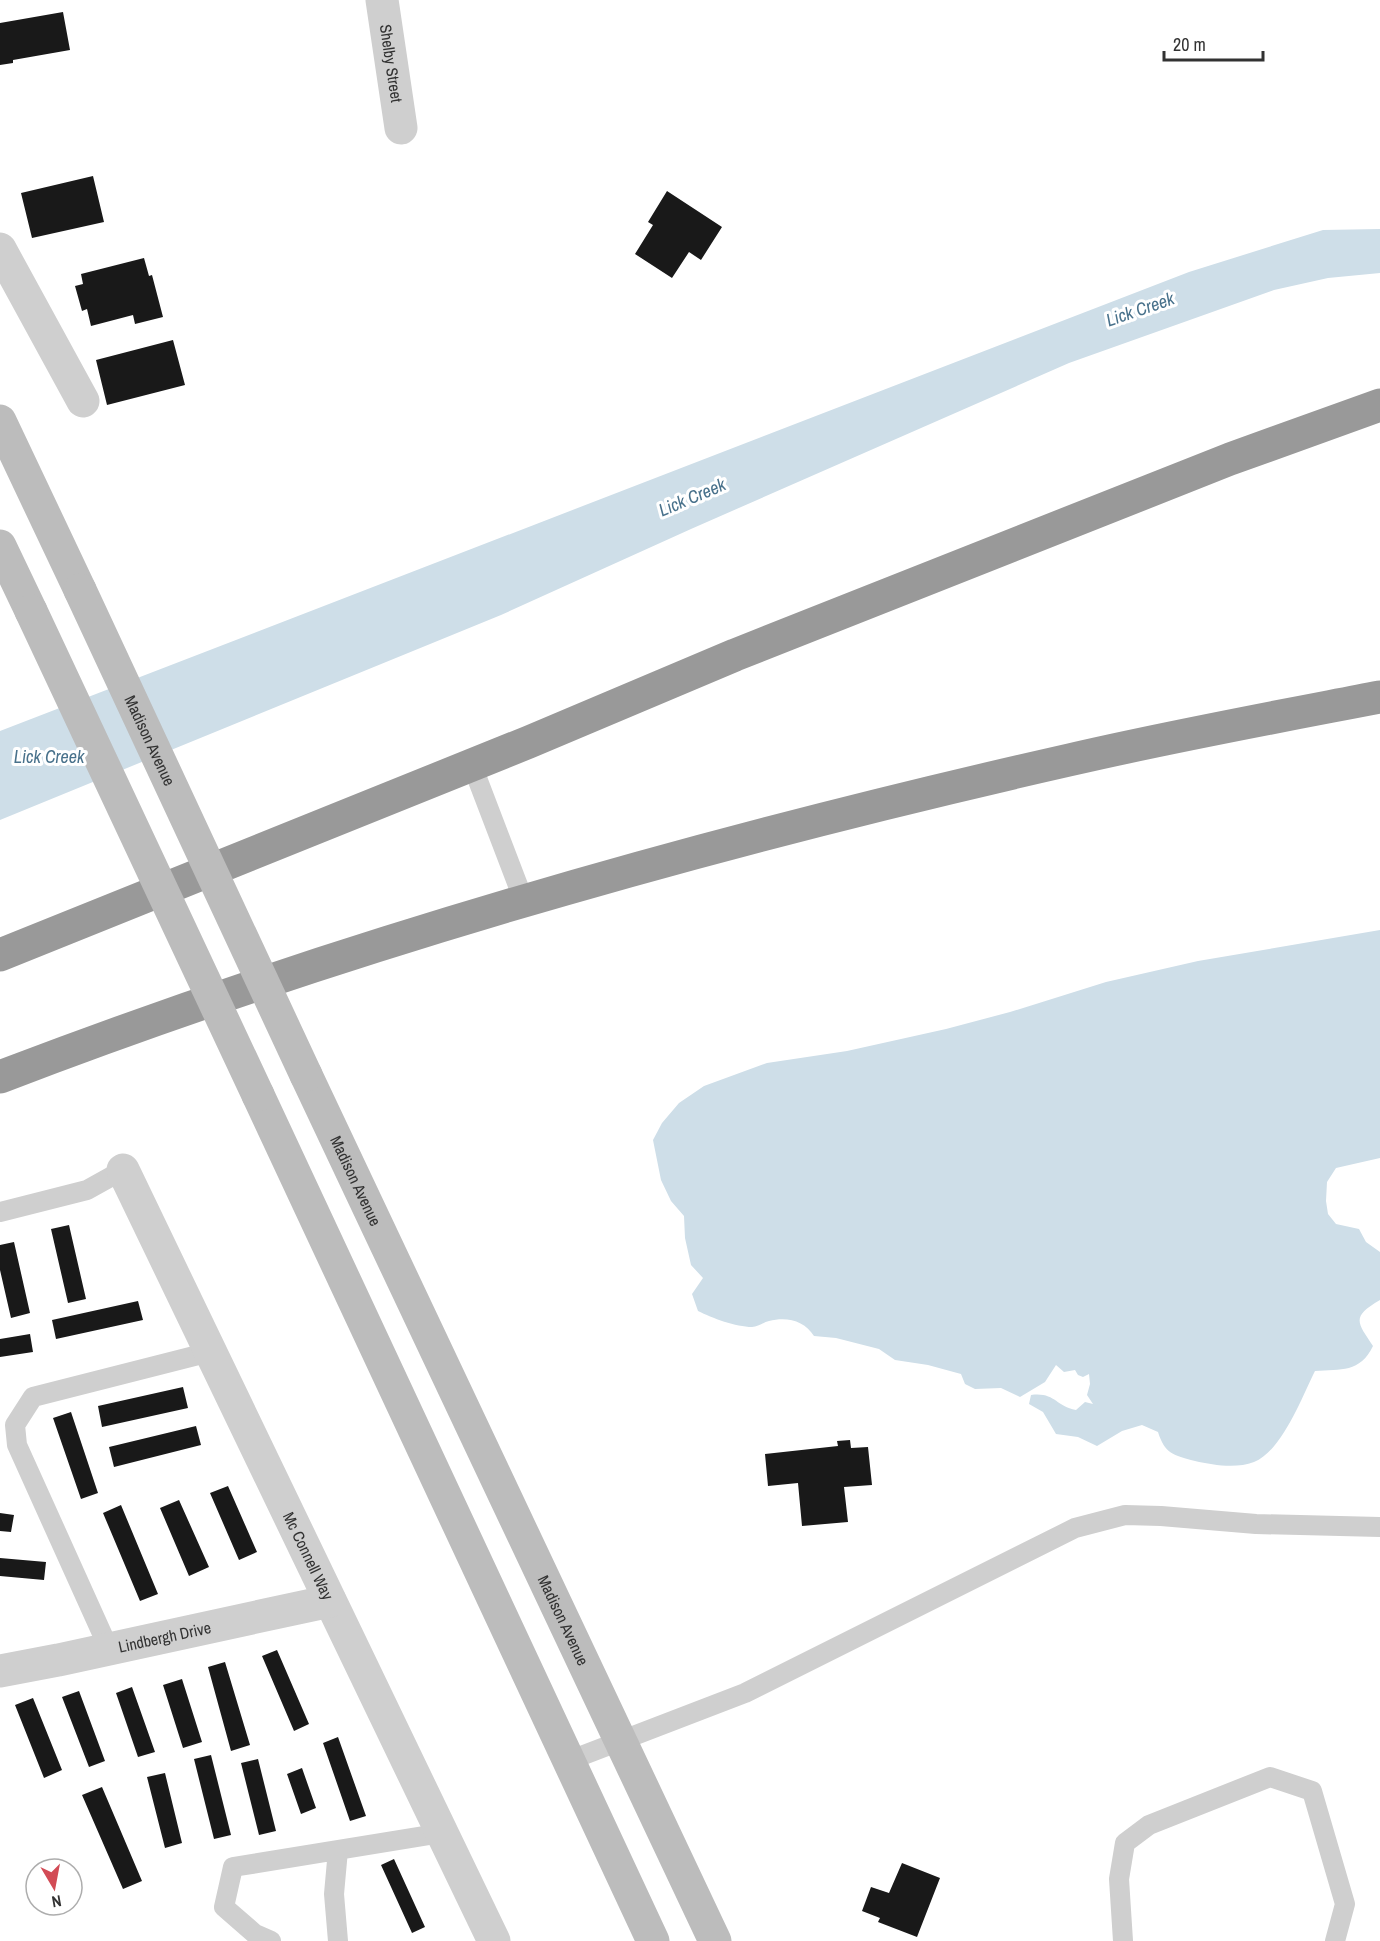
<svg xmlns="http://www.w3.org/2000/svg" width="1380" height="1941" font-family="'Archivo Narrow',sans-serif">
	<rect width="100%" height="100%" fill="#fff"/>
	<path fill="#cedee8" d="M1380,229V273L1328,278L1274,290L1069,363L691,529L501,615L0,820V731L1189,272L1323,230Z
		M1380,930V1158L1336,1168L1327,1182L1326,1201L1328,1214L1336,1224L1359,1229L1366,1242L1380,1252V1300C1351,1317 1357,1322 1373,1346C1360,1373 1341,1369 1315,1371C1302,1397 1282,1451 1254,1462C1236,1469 1213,1465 1195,1461C1173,1455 1165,1454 1158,1432L1142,1425L1122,1431L1097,1446L1078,1437L1056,1434L1043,1412L1029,1404L1031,1395C1055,1392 1055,1406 1076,1410L1085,1402L1093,1404L1087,1395L1090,1384L1089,1374L1083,1377L1078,1375L1075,1370L1064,1372L1056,1365L1045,1382L1020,1397L1001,1388L975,1389L965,1384L961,1374L928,1365L895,1360L879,1349L836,1338L814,1336C805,1321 787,1316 769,1321C764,1322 758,1327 752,1327C736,1327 712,1318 698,1311L692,1294L703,1278L691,1265L685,1238L684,1216L671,1201L661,1180L653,1140L662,1123L679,1103L704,1086L767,1063L847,1051L946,1029L1010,1012L1106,982L1198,961Z"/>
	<path fill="#191919" d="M63,12L70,50L13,60V63L0,65V23Z
		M93,176L104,222L32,238L21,193Z
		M667,191L722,227L701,260L689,252L672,278L635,254L653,225L648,222Z
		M144,258L149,276L152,275L163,317L135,324L133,315L91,326L87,309L82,311L75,286L83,284L81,274Z
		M173,340L185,385L107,405L96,360Z
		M69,1225L86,1299L68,1303L51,1229Z
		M14,1242L30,1313L11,1318L0,1270V1245Z
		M138,1301L143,1320L56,1339L52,1320Z
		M30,1334L33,1352L0,1357V1339Z
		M183,1387L188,1408L102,1427L98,1406Z
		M71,1412L98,1493L81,1499L53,1418Z
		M196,1426L201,1445L114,1467L109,1447Z
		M850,1440L851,1448L868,1447L872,1485L844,1487L848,1522L802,1526L798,1483L768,1486L765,1454L838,1446L837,1441Z
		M228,1486L257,1552L239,1560L210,1493Z
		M179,1500L209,1567L189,1576L160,1508Z
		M121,1505L158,1594L140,1601L103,1513Z
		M0,1513L14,1515L11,1532L0,1531Z
		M0,1558L46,1562L44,1580L0,1576Z
		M277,1650L309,1724L294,1731L262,1656Z
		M225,1662L250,1745L231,1751L208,1667Z
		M182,1679L202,1742L183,1748L163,1685Z
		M132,1687L155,1752L138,1757L116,1693Z
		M79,1691L105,1761L89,1767L62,1697Z
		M33,1698L62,1770L44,1778L15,1705Z
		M338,1737L366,1816L350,1821L323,1743Z
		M211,1755L231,1835L214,1839L194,1759Z
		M258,1759L276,1831L259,1835L241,1763Z
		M302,1768L316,1808L301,1814L287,1774Z
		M165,1773L182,1843L165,1848L147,1777Z
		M102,1787L142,1881L123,1889L82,1795Z
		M394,1859L425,1927L412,1933L381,1865Z
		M902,1863L940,1878L917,1937L878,1922L880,1918L862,1911L871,1887L889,1893Z"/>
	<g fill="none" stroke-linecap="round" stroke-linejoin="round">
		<path stroke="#cfcfcf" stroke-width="20" d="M472,765L524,901
			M0,1212L87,1190L123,1170
			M109,1649L17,1445L15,1425L33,1397L210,1352
			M568,1761L745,1693L1075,1528L1125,1515L1161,1516L1256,1524L1380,1527
			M271,1941L255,1934L224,1907L233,1867L442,1833
			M338,1941L334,1894L338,1850
			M1123,1941L1119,1879L1125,1843L1149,1825L1270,1777L1312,1791L1345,1904L1335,1941"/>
		<g stroke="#cfcfcf" stroke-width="33">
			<path id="s1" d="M382,0L401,128"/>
			<path d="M0,249L83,401"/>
			<path id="s2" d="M123,1170L494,1941"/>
			<path id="s3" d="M0,1671L58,1660L330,1601"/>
		</g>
		<g stroke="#bcbcbc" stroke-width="33">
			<path d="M0,421L80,590"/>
			<path d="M0,546L31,611"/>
			<path id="s4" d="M306,1075L715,1941"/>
			<path d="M258,1095L653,1941"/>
		</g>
		<path stroke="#999" stroke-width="33" d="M0,955L529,742L735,655L1230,459L1380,405
			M0,1077C347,944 707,842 1069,760C1172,736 1276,717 1380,697"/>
		<g stroke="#bcbcbc" stroke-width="33">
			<path id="s5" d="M80,590L306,1075"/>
			<path d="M31,611L258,1095"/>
		</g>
	</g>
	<g text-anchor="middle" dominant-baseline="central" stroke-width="6" stroke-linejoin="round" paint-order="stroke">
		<g font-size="16" fill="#323232" stroke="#fff">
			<text stroke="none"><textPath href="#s1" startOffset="64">Shelby Street</textPath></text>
			<text stroke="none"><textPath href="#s5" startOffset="166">Madison Avenue</textPath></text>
			<text stroke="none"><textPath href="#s4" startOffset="117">Madison Avenue</textPath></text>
			<text stroke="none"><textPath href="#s2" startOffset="428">Mc Connell Way</textPath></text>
			<text stroke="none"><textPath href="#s4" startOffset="603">Madison Avenue</textPath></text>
			<text stroke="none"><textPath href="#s3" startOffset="168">Lindbergh Drive</textPath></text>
		</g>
		<g font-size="18" font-style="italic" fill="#48718b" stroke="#fff">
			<text transform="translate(1140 309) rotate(-19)">Lick Creek</text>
			<text transform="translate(692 497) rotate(-23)">Lick Creek</text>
			<text x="49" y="756">Lick Creek</text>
		</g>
	</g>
	<g transform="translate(54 1887) rotate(170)"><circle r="28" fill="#ffffff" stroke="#adadad" stroke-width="1.5"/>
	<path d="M0-4.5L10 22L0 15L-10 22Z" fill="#d24b55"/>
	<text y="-9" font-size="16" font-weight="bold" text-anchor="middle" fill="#323232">N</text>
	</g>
	<path d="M1164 51v9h99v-9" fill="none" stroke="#323232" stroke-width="3"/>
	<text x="1173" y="51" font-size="18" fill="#323232" stroke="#ffffff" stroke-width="4.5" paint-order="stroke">20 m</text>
</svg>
